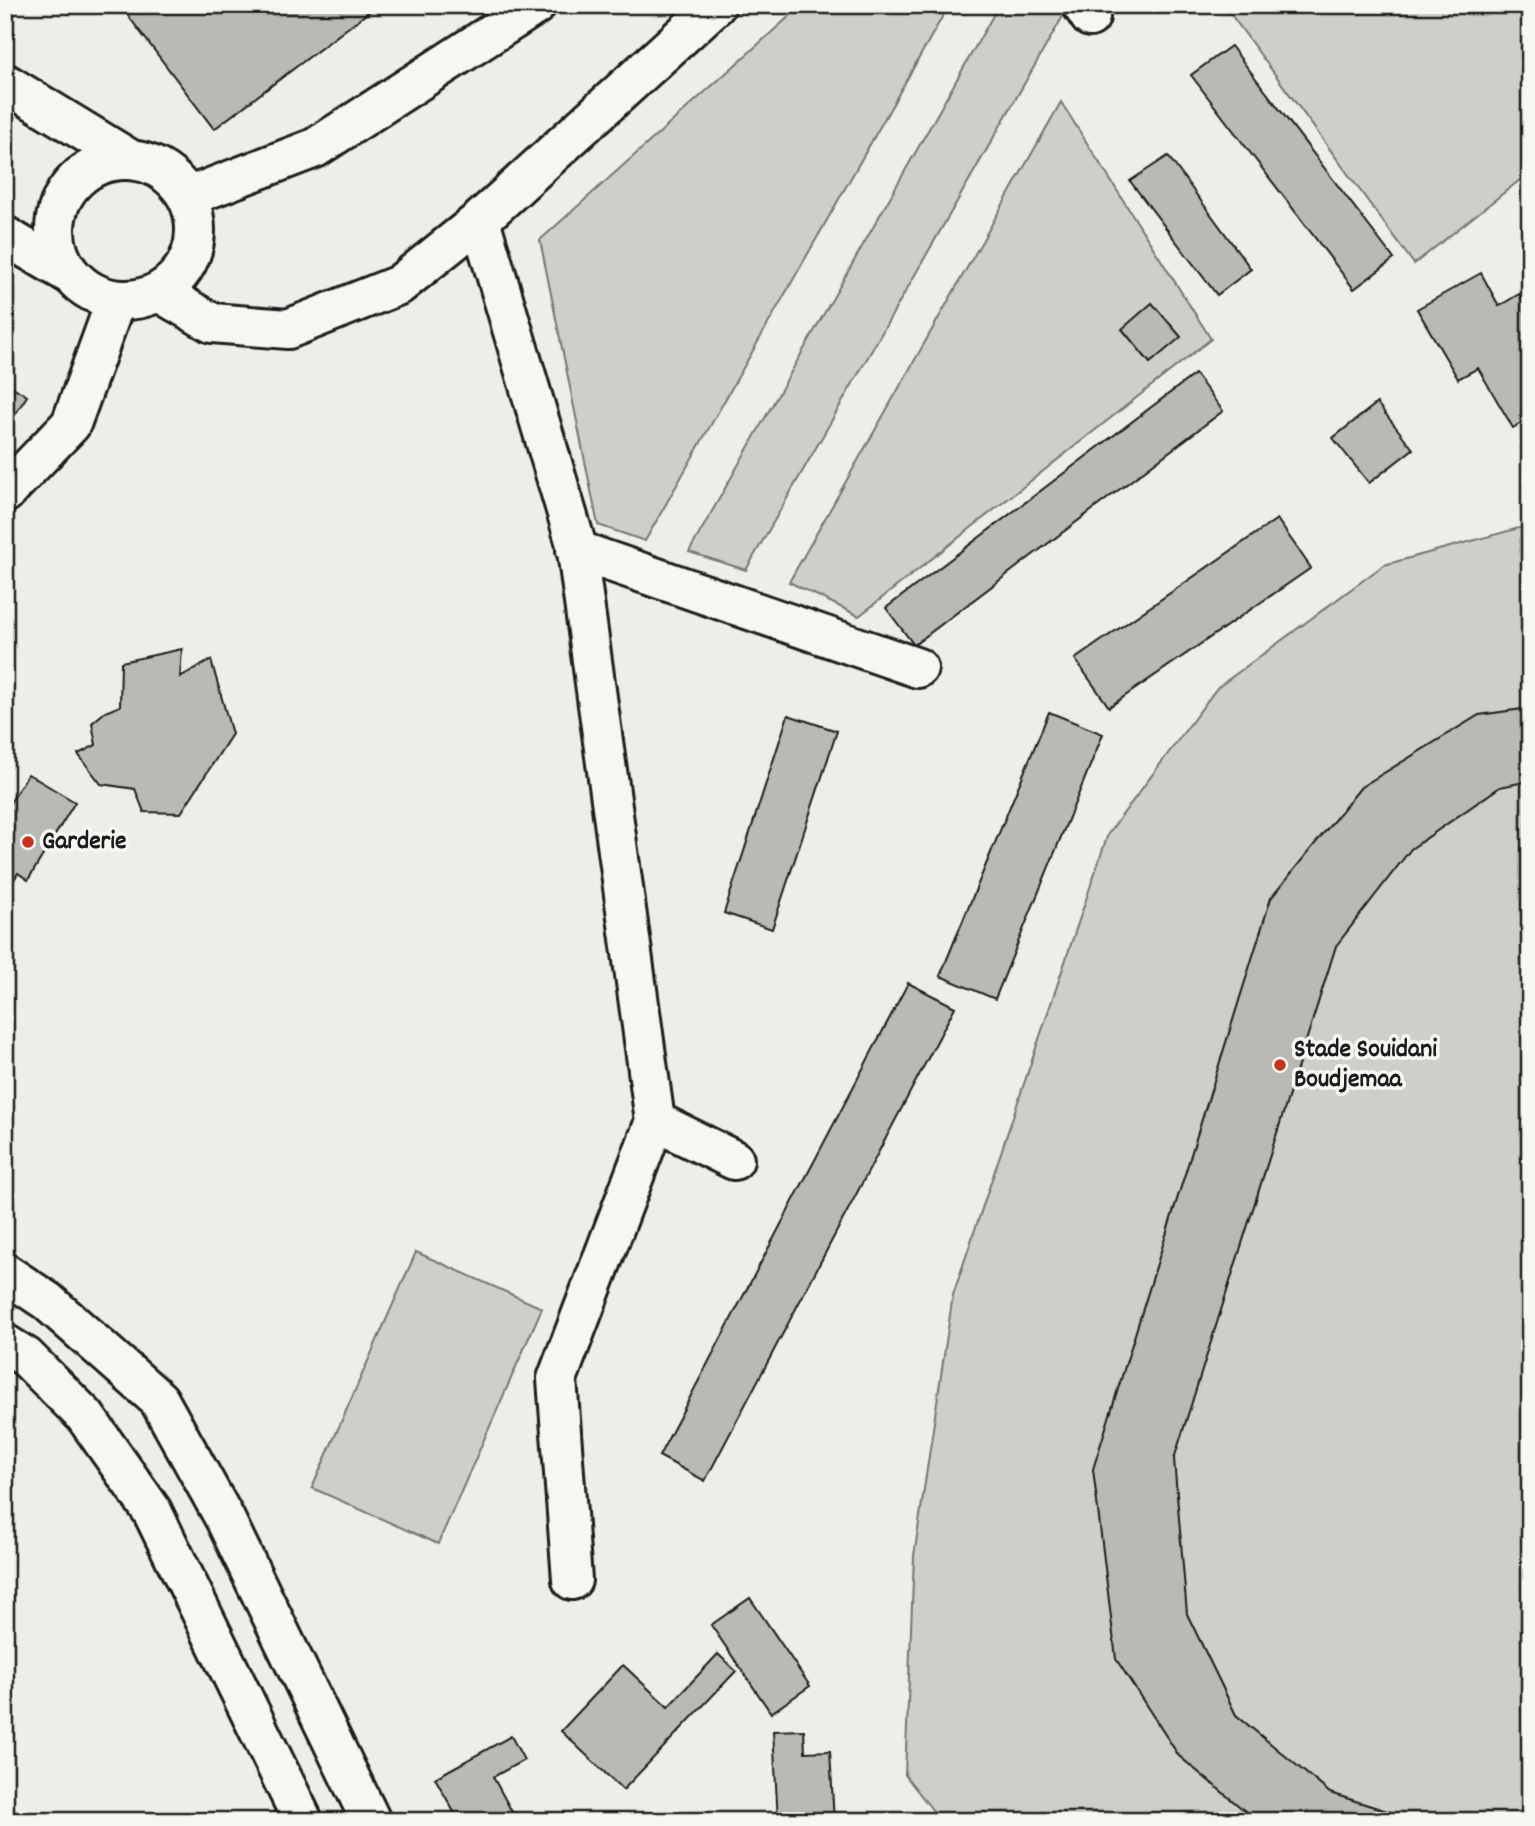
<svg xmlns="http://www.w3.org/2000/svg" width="1535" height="1826" font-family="Dekko,sans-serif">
	<rect width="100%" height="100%" fill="#edede9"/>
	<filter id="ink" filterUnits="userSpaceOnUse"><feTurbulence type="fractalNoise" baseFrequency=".0143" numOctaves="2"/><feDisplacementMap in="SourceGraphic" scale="14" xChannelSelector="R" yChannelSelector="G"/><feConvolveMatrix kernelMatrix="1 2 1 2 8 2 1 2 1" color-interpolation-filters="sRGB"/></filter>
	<g filter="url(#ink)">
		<path fill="#cececb" stroke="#757574" stroke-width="2" d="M802,5H949L645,541L598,525L540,240Z
			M999,5H1060L1066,11L746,570L689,552Z
			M1224,5H1530V172L1414,264Z
			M1061,102L1211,339L859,616L789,582Z
			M1530,525V1821H941L905,1775L914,1556L953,1295L1108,834L1217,688L1384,565Z
			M416,1252L542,1308L438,1544L312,1488Z"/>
		<path fill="#b9b9b6" stroke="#1c1c1c" stroke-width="2" d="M120,5H378L214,129Z
			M1231,46L1394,259L1354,289L1191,75Z
			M1168,156L1251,269L1217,295L1130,181Z
			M1481,273L1499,306L1519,294L1530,311V418L1513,428L1478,368L1458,379L1417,309Z
			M1152,303L1181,337L1150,363L1122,329Z
			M1195,374L1223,411L914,645L886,608Z
			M5,382L27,396L5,430Z
			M1377,403L1413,449L1369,483L1333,438Z
			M1277,519L1311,568L1109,707L1075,659Z
			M182,649L180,677L211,660L232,734L181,813L144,812L135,789L101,784L78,754L96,745L92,723L105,712L120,706L121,662Z
			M1530,708V781L1500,787L1411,849L1336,946L1174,1459L1187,1614L1236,1715L1330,1793L1419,1821H1257L1179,1756L1116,1659L1093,1469L1271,898L1361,787L1479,715Z
			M1049,712L1103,734L995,999L940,976Z
			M788,715L837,731L772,929L724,913Z
			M28,774L75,802L28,880L18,873L5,895V811Z
			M908,983L955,1007L705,1481L659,1456Z
			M750,1598L810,1686L771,1713L711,1625Z
			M718,1654L736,1671L623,1790L561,1731L623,1665L668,1707Z
			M804,1730L805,1752L830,1751L834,1821H778L773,1731Z
			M511,1736L524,1760L493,1777L517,1821H459L435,1778Z"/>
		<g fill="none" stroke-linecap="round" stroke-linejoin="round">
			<defs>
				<path id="minor" d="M1082,5L1090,17
					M5,83L131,160
					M55 230a70 70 0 1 1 140 0a70 70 0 1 1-140 0Z
					M187,197L315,148L536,5
					M480,220L576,544L655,1121L557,1379L572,1580
					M5,236L71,275
					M159,292L212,323L288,329L399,285L480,220L716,5
					M5,493L71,424L116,300
					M576,550L918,668
					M655,1121L734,1160
					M5,1273L47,1301L159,1400L225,1519L371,1821
					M5,1344L26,1357L85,1416L152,1511L303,1821"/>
			</defs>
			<use href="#minor" stroke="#1c1c1c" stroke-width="44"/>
			<use href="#minor" stroke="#f6f6f2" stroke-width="38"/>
		</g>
	</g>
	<g fill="#c8321e" stroke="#f6f6f2" stroke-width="2.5">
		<circle cx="28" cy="842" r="7"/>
		<circle cx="1280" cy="1065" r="7"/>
	</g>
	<g text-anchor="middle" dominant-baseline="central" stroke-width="7" stroke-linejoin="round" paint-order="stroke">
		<g font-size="26" font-weight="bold" fill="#1c1c1c" stroke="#f6f6f2" text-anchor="start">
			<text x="42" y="842">Garderie</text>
			<text x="1294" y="1050">Stade Souidani<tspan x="1294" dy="30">Boudjemaa</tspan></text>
		</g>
	</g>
	<rect width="1535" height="1826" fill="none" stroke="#f6f6f2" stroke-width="28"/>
	<rect x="14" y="14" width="1507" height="1798" fill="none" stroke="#1c1c1c" stroke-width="2.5" filter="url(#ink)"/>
</svg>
